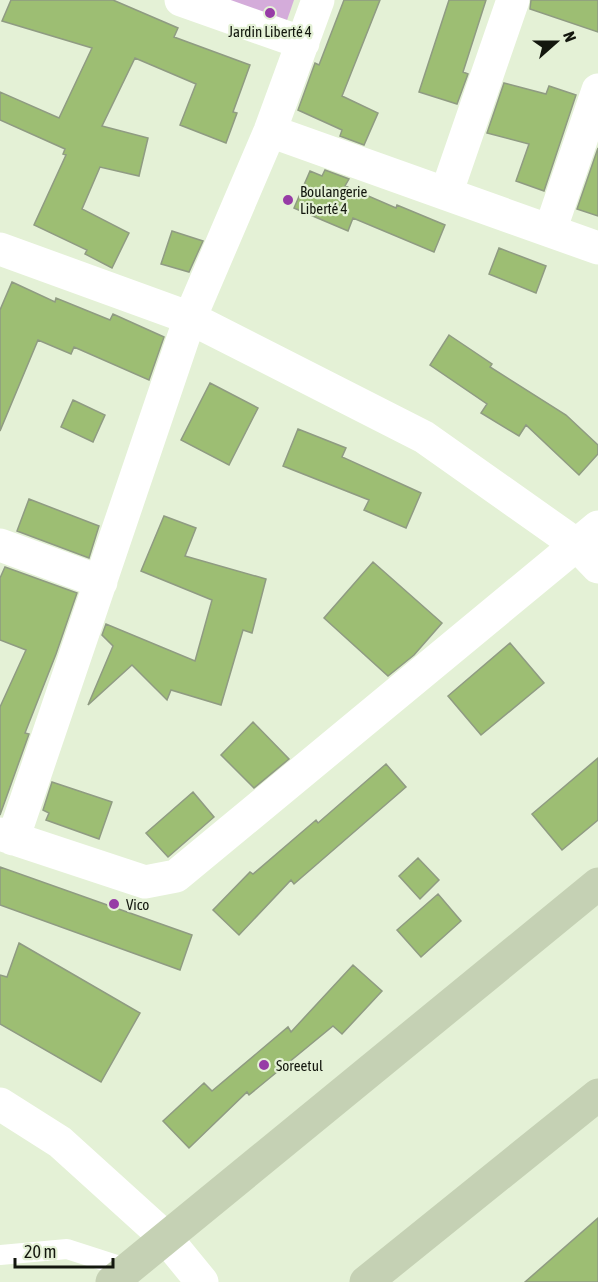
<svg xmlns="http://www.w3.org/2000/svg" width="598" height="1282" font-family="'Asap Condensed',sans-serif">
	<rect width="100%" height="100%" fill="#e4f1d6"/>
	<path fill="#d4acda" d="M213,0H294L285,26Z"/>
	<path fill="#9dbe73" stroke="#8f9b82" stroke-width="1.5" d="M11,0H113L178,28L174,37L250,65L233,112L237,113L226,143L180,125L196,84L135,58L102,126L148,138L139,176L100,167L82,209L129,233L112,268L85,254L87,250L34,225L66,155L63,154L65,149L0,120V92L59,118L92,48L2,21Z
		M344,0H380L342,96L378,113L364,145L340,136L342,130L298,110L315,63L319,65Z
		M449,0H486L463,72L468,74L457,104L419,92Z
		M531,0H598V32L530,9Z
		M504,83L546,94L549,86L576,95L544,191L516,181L529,144L487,133Z
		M598,148V216L577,209Z
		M325,170L349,179L345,186L396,208L397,205L445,225L434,252L353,218L348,231L294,208L310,171L322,176Z
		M172,231L203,241L189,272L161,264Z
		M499,248L546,266L536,293L489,274Z
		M12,282L55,302L56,298L110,320L113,314L164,337L149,380L74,347L71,354L38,340L0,431V310Z
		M449,335L492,364L490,367L566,415L598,445V454L579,475L526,425L519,436L481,413L487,404L430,365Z
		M210,383L258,408L229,465L181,440Z
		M73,400L105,415L93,442L61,427Z
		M298,429L346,448L342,457L421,493L406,528L364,510L369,500L283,466Z
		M29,499L99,526L89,558L17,531Z
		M164,516L196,528L185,556L266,579L252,633L243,630L221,705L171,690L167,700L132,665L88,705L113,646L102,635L106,624L195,661L212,600L141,571Z
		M373,562L442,623L414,655L388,676L324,618Z
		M5,567L77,593L56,654L25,733L29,734L0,815V707L26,650L0,640V578Z
		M510,643L544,683L481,735L448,696Z
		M253,722L289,759L254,788L221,755Z
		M598,758V820L562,850L532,814Z
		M386,764L406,787L294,884L291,880L239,935L213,910L250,872L253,874L316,820L318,823Z
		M52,782L112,802L99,839L46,820L49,813L43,810Z
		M193,792L214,817L168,857L146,833Z
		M418,858L439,880L420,899L399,876Z
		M0,867L192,935L180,970L0,905Z
		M438,894L461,921L421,957L397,930Z
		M19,943L140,1013L101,1082L0,1024V975L7,977Z
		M353,965L382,991L342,1034L333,1026L249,1095L247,1092L189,1148L163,1121L204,1083L212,1091L288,1027L291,1032Z
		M598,1218V1282H525Z"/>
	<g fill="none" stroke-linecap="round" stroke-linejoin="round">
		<path stroke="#fff" stroke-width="20" d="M0,1255L67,1249L129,1269"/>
		<path stroke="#fff" stroke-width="33" d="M181,0L303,43
			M270,131L598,248
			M446,194L513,0
			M550,231L598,90
			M0,249L190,318L424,437L577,545L598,567
			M0,545L101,582
			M0,834L145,882L176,876L598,527
			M13,839L190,318L270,131L318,0
			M0,1104L60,1142L166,1238L202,1282"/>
		<path stroke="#c5d1b4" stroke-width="33" d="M112,1282L598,884
			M366,1282L598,1095"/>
	</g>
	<g fill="#973ca6" stroke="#e4f1d6" stroke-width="2">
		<circle cx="270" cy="13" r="6"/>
		<circle cx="288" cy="200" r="6"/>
		<circle cx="114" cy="904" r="6"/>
		<circle cx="264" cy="1065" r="6"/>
	</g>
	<g text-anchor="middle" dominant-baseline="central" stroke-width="4.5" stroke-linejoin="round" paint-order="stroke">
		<g font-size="15" fill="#13170e" stroke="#e4f1d6" text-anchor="start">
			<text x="270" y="31" text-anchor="middle">Jardin Liberté 4</text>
			<text x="300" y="191">Boulangerie<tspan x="300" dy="17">Liberté 4</tspan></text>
			<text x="126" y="904">Vico</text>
			<text x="276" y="1065">Soreetul</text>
		</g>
	</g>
	<g transform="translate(556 42) rotate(69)" stroke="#e4f1d6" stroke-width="4.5" paint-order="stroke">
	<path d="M0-4.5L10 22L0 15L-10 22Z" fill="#13170e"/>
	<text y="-9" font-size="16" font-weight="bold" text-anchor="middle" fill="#13170e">N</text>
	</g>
	<path d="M15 1258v9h98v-9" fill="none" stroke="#13170e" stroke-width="3"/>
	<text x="24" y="1258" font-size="18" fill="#13170e" stroke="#e4f1d6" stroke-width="4.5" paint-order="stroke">20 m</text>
</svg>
